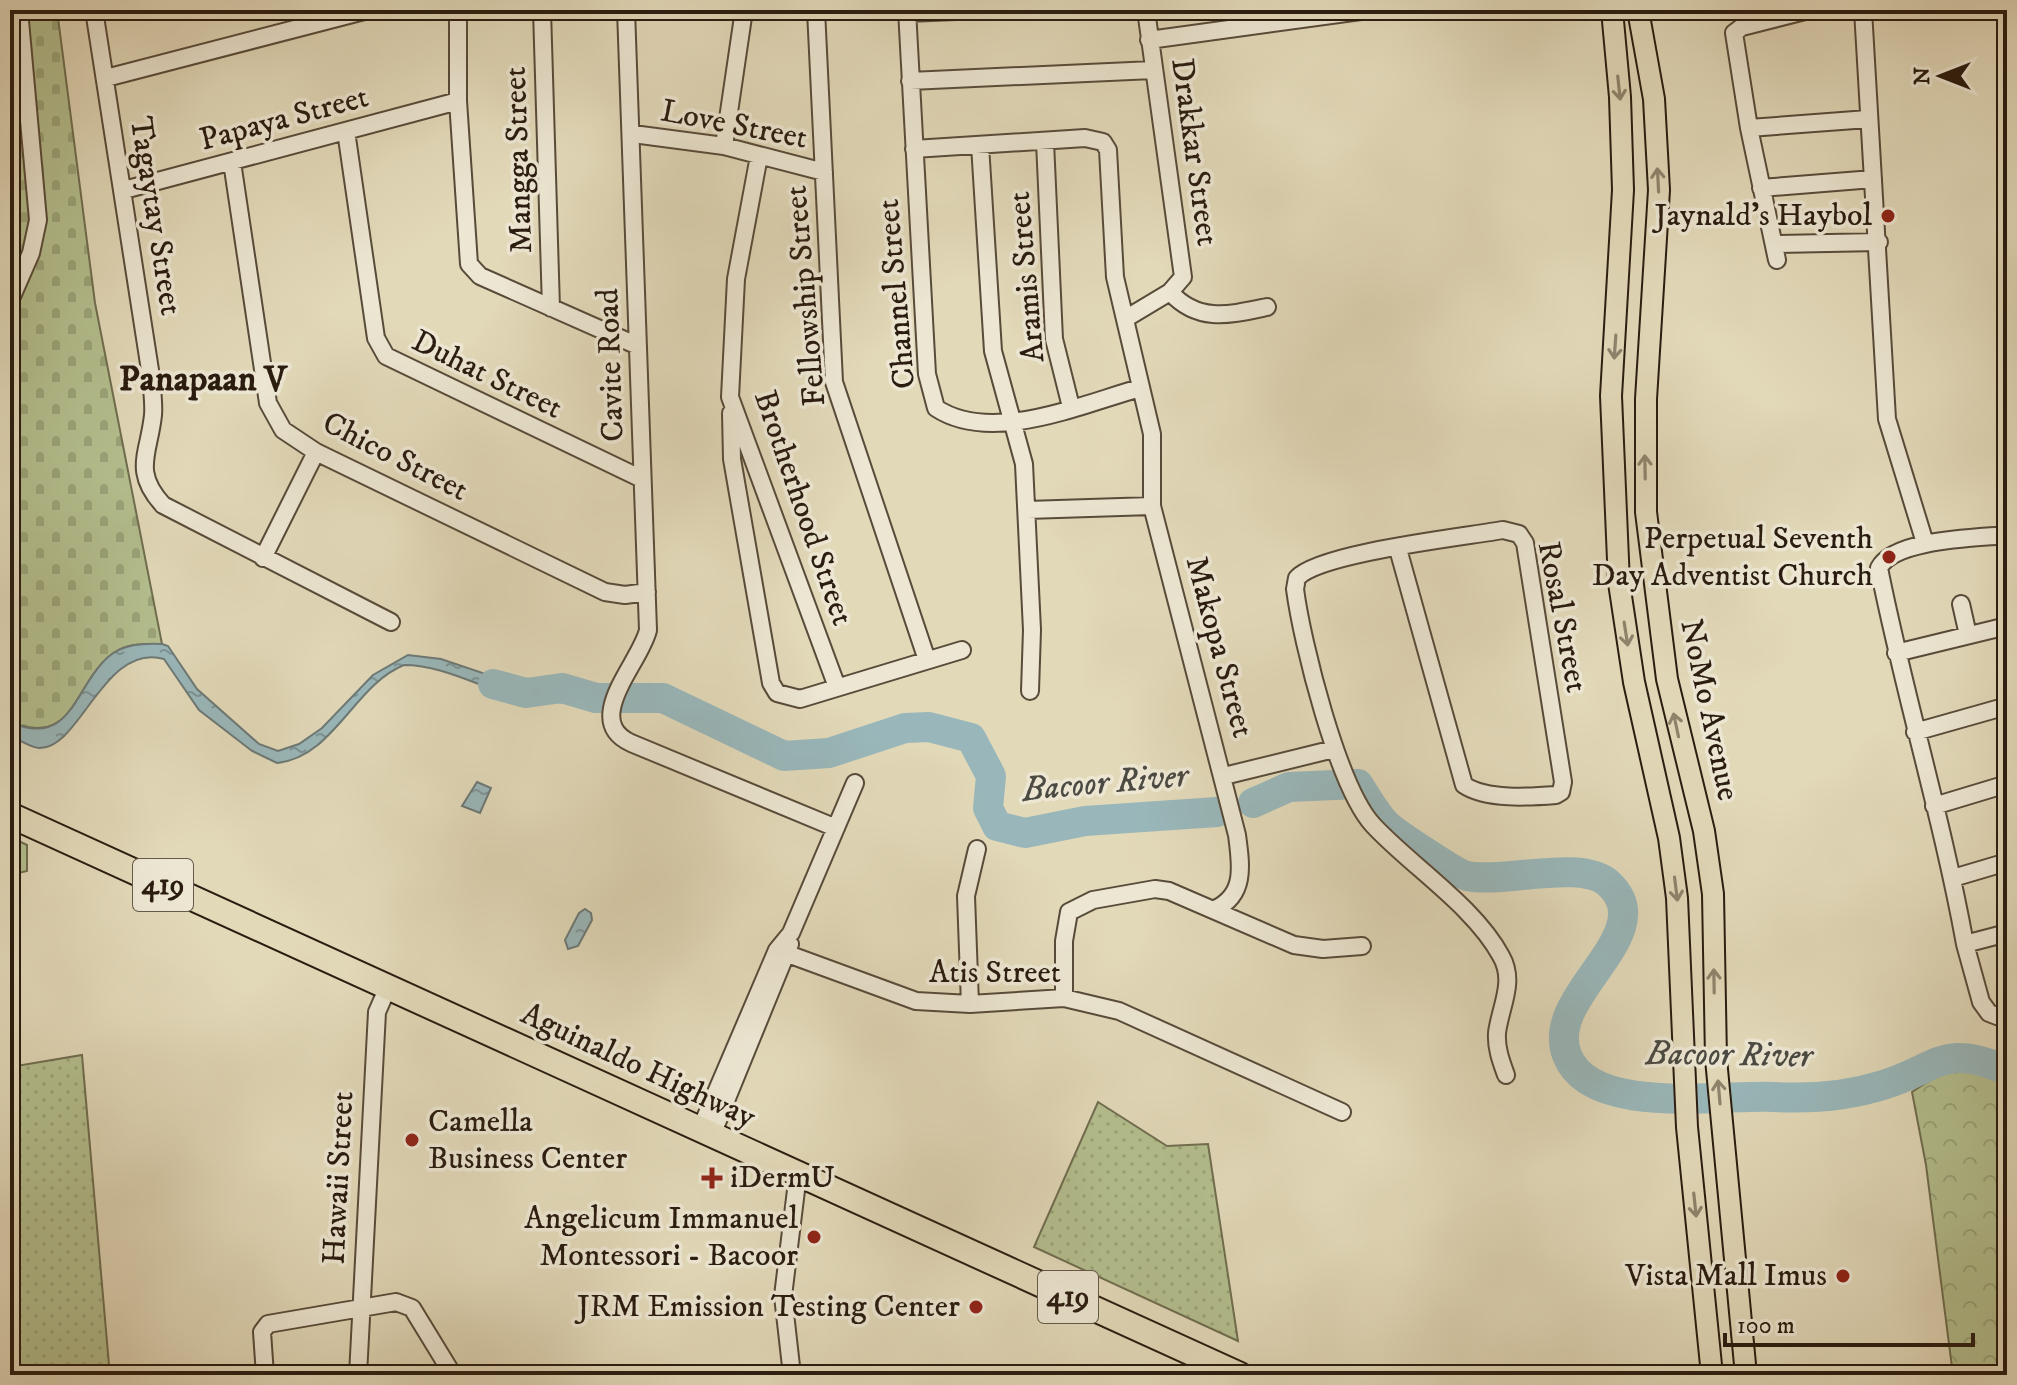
<svg xmlns="http://www.w3.org/2000/svg" width="2017" height="1385" font-family="'IM FELL DW Pica',serif">
	<defs>
		<pattern id="grass-dots" width="8" height="8" patternUnits="userSpaceOnUse" patternTransform="scale(2)"><rect width="8" height="8" fill="#b4bf8f"/><path d="M2 2h.1M6 6h.1" fill="none" stroke="#9ba47a" stroke-width="1.8" stroke-linecap="round"/></pattern>
		<pattern id="forest-crowns" width="20" height="18" patternUnits="userSpaceOnUse" patternTransform="scale(2)"><rect width="20" height="18" fill="#b4bf8f"/><path d="M2 6a3 3 0 1 1 6 0M12 15a3 3 0 1 1 6 0" fill="none" stroke="#9ba47a"/></pattern>
		<pattern id="cemetery-stones" width="16" height="16" patternUnits="userSpaceOnUse" patternTransform="scale(2)"><rect width="16" height="16" fill="#b4bf8f"/><path d="M2 7V4a2 2 0 0 1 4 0v3zM10 15v-3a2 2 0 0 1 4 0v3z" fill="#9ba47a"/></pattern>
		<pattern id="water-ripples" width="26" height="14" patternUnits="userSpaceOnUse" patternTransform="scale(2)"><rect width="26" height="14" fill="#99b7ba"/><path d="M2 4q2-2 4 0t4 0M15 11q2-2 4 0t4 0" fill="none" stroke="#7d9496"/></pattern>
	</defs>
	<rect width="100%" height="100%" fill="#e2d9b9"/>
	<filter id="stains"><feTurbulence type="fractalNoise" baseFrequency=".0025" numOctaves="4"/><feColorMatrix values="0 0 0 0 .2 0 0 0 0 .09 0 0 0 0 .02 0 0 0 .5 -.17"/></filter>
	<radialGradient id="worn" r=".72"><stop offset=".6" stop-color="#630" stop-opacity="0"/><stop offset="1" stop-color="#630" stop-opacity=".3"/></radialGradient>
	<path fill="url(#grass-dots)" stroke="#6f6e50" stroke-width="2" d="M82,1055L109,1365L10,1375V1067Z
		M1098,1102L1167,1146L1208,1144L1238,1341L1034,1247Z"/>
	<path fill="url(#forest-crowns)" stroke="#6f6e50" stroke-width="2" d="M1966,1063L2007,1081V1375H1953L1926,1165L1912,1092L1955,1064Z"/>
	<path fill="url(#cemetery-stones)" stroke="#6f6e50" stroke-width="2" d="M10,10H57L95,303L162,644C148,644 132,643 119,650C73,675 80,750 10,722Z"/>
	<path fill="#b4bf8f" stroke="#6f6e50" stroke-width="2" d="M10,837L27,845V871L10,875Z"/>
	<path fill="url(#water-ripples)" stroke="#6d7976" stroke-width="2" d="M162,644L168,646L197,689L259,744L278,751L299,744L322,728L373,675L408,655L441,659L533,690L531,700C488,693 448,665 404,665C354,685 334,757 277,763L252,751L199,710L164,659C104,642 80,750 39,748C29,747 19,739 10,736V722C72,749 74,687 108,657C123,644 143,643 162,644Z
		M477,782L491,788L480,813L462,806Z
		M585,909L591,913L592,920L578,946L568,949L565,940L579,913Z"/>
	<g fill="none" stroke-linecap="round" stroke-linejoin="round">
		<path stroke="#99b7ba" stroke-width="30" d="M493,684L526,693L562,688L596,698H663L784,756L829,753L905,728L929,727L971,738L991,776L988,808L997,826L1025,833L1085,821L1217,812
			M1253,803L1289,787L1358,784C1367,797 1375,813 1386,824C1394,832 1457,874 1467,876C1503,884 1582,858 1609,884C1663,935 1543,995 1567,1055C1590,1117 1724,1094 1775,1097C1812,1099 1848,1096 1883,1085C1941,1067 1941,1043 2007,1070"/>
		<defs>
			<path id="minor" d="M94,10L152,383C152,393 154,405 153,415C149,454 132,471 163,505L391,622
				M458,10V101L469,264L480,276L638,346
				M542,10L551,308
				M626,10L648,630C641,662 581,720 631,743L836,828
				M816,10L834,382L927,660
				M907,10L927,374L936,408C992,445 1082,404 1140,388
				M1863,10L1887,419L1925,543
				M907,13L981,10
				M1149,40L1368,10
				M106,78L368,10
				M910,81L1153,70
				M1749,128L1868,119
				M346,131L376,338L386,356L642,479
				M633,134L724,146L824,172
				M1045,142L1054,339L1071,407
				M980,145L993,351L1024,464L1032,630L1030,691
				M724,146L744,10
				M914,149L1085,138L1103,142L1108,150L1115,277L1152,434V506L1237,835C1241,865 1246,895 1215,909
				M759,156L736,279L730,397L837,687
				M232,162L268,403L283,430L316,452L605,592L625,595L647,592
				M1761,188L1873,179
				M124,190L458,101
				M1774,244L1879,242
				M1777,260L1749,128L1734,33L1742,27L1809,10
				M1170,292C1198,323 1229,315 1267,307
				M10,301L31,253L38,220L19,10
				M1125,319L1170,292L1183,277L1146,10
				M731,413L732,459L771,683L777,693L800,699L962,650
				M1027,510L1152,506
				M2007,535C1977,538 1894,539 1879,568C1904,694 1942,817 1965,944L2007,933
				M1398,549L1464,785C1486,800 1530,797 1556,795L1561,792L1563,782L1525,543L1519,534L1503,530C1463,537 1319,553 1297,578L1295,589C1302,643 1338,787 1373,825C1411,866 1474,906 1501,956C1516,982 1500,1007 1497,1033C1496,1048 1501,1061 1506,1075
				M263,558L316,452
				M1961,604L1968,635
				M1896,653L2007,626
				M1915,732L2007,706
				M1224,776L1334,749
				M1934,806L2007,784
				M1953,878L2007,862
				M1965,944L1981,1002L1989,1013L2007,1020
				M777,950L916,1001L970,1004L1064,998L1119,1011L1342,1112
				M1064,998V941L1069,912L1093,900L1155,889L1169,891L1294,945L1323,949L1362,946
				M970,1004L966,896L977,849
				M700,1130L777,950L791,933L855,783
				M712,1135L790,944
				M265,1375L262,1332L268,1324L396,1302L412,1308L453,1375
				M358,1375L377,1012L388,987
				M792,1375L783,1296L798,1174"/>
			<path id="major" d="M1612,10L1620,97L1623,190L1611,396L1619,583L1634,682L1669,838L1677,898L1687,1127L1712,1375
				M1638,10L1654,99L1659,190L1646,399V512L1667,679L1704,831L1713,894L1716,1059L1746,1375"/>
			<path id="highway" d="M10,815L1240,1375"/>
		</defs>
		<use href="#minor" stroke="#584b3a" stroke-width="20"/>
		<use href="#major" stroke="#2a1c10" stroke-width="24"/>
		<use href="#highway" stroke="#2a1c10" stroke-width="28"/>
		<use href="#minor" stroke="#ece6d2" stroke-width="16"/>
		<use href="#major" stroke="#e2d9b9" stroke-width="20"/>
		<use href="#highway" stroke="#e2d9b9" stroke-width="24"/>
	</g>
	<defs><path id="oneway-shaft" d="M-6 0H5M1.5-3L5.5 0L1.5 3" fill="none" stroke-width="1.6" stroke-linecap="round" stroke-linejoin="round" transform="scale(2)"/></defs>
	<g stroke="#8f846d">
		<use href="#oneway-shaft" transform="translate(1619 88) rotate(84)"/>
		<use href="#oneway-shaft" transform="translate(1658 180) rotate(-93)"/>
		<use href="#oneway-shaft" transform="translate(1615 347) rotate(94)"/>
		<use href="#oneway-shaft" transform="translate(1645 467) rotate(-91)"/>
		<use href="#oneway-shaft" transform="translate(1626 634) rotate(81)"/>
		<use href="#oneway-shaft" transform="translate(1676 725) rotate(-102)"/>
		<use href="#oneway-shaft" transform="translate(1676 889) rotate(83)"/>
		<use href="#oneway-shaft" transform="translate(1714 981) rotate(-91)"/>
		<use href="#oneway-shaft" transform="translate(1719 1092) rotate(-95)"/>
		<use href="#oneway-shaft" transform="translate(1695 1205) rotate(84)"/>
	</g>
	<g fill="#8f2418" stroke="#ece6d2" stroke-width="3">
		<circle cx="1888" cy="216" r="8"/>
		<circle cx="1889" cy="557" r="8"/>
		<circle cx="412" cy="1140" r="8"/>
		<path d="M708 1166h8v8h8v8h-8v8h-8v-8h-8v-8h8z"/>
		<circle cx="814" cy="1237" r="8"/>
		<circle cx="1843" cy="1276" r="8"/>
		<circle cx="976" cy="1307" r="8"/>
	</g>
	<g text-anchor="middle" dominant-baseline="central" stroke-width="7" stroke-linejoin="round" paint-order="stroke">
		<g fill="#ece6d2" stroke="#64594a" stroke-width="2">
			<rect x="133" y="859" width="60" height="52" rx="6"/>
			<rect x="1038" y="1271" width="60" height="52" rx="6"/>
		</g>
		<g font-size="30" font-weight="bold" fill="#2a1c10">
			<text x="163" y="885">419</text>
			<text x="1068" y="1297">419</text>
		</g>
		<g font-size="32" fill="#2a1c10" stroke="#ece6d2">
			<text transform="translate(284 119) rotate(-15)">Papaya Street</text>
			<text transform="translate(734 125) rotate(11)">Love Street</text>
			<text transform="translate(1194 152) rotate(82)">Drakkar Street</text>
			<text transform="translate(519 160) rotate(-92)">Mangga Street</text>
			<text transform="translate(155 216) rotate(81)">Tagaytay Street</text>
			<text transform="translate(1027 277) rotate(-95)">Aramis Street</text>
			<text transform="translate(897 294) rotate(-95)">Channel Street</text>
			<text transform="translate(806 296) rotate(-95)">Fellowship Street</text>
			<text transform="translate(611 365) rotate(-92)">Cavite Road</text>
			<text transform="translate(487 375) rotate(26)">Duhat Street</text>
			<text transform="translate(395 457) rotate(27)">Chico Street</text>
			<text transform="translate(803 508) rotate(71)">Brotherhood Street</text>
			<text transform="translate(1562 617) rotate(79)">Rosal Street</text>
			<text transform="translate(1219 647) rotate(75)">Makopa Street</text>
			<text transform="translate(1709 710) rotate(78)">NoMo Avenue</text>
			<text x="995" y="973">Atis Street</text>
			<text transform="translate(638 1066) rotate(25)">Aguinaldo Highway</text>
			<text transform="translate(339 1178) rotate(-87)">Hawaii Street</text>
		</g>
		<g font-size="32" fill="#2a1c10" stroke="#ece6d2" text-anchor="end">
			<text x="1872" y="216">Jaynald's Haybol</text>
			<text x="1873" y="539">Perpetual Seventh<tspan x="1873" dy="37">Day Adventist Church</tspan></text>
			<text x="428" y="1122" text-anchor="start">Camella<tspan x="428" dy="37">Business Center</tspan></text>
			<text x="730" y="1178" text-anchor="start">iDermU</text>
			<text x="798" y="1219">Angelicum Immanuel<tspan x="798" dy="37">Montessori - Bacoor</tspan></text>
			<text x="1827" y="1276">Vista Mall Imus</text>
			<text x="960" y="1307">JRM Emission Testing Center</text>
		</g>
		<g font-size="34" font-style="italic" fill="#4b4a43" stroke="#ece6d2">
			<text transform="translate(1105 783) rotate(-5)">Bacoor River</text>
			<text transform="translate(1729 1055) rotate(1)">Bacoor River</text>
		</g>
		<g font-size="36" font-weight="bold" fill="#2a1c10" stroke="#ece6d2">
			<text x="203" y="379">Panapaan V</text>
		</g>
	</g>
	<rect width="2017" height="1385" fill="none" stroke="#e2d9b9" stroke-width="40"/>
	<rect x="12" y="12" width="1993" height="1361" fill="none" stroke="#2a1c10" stroke-width="4"/>
	<rect x="20" y="20" width="1977" height="1345" fill="none" stroke="#2a1c10" stroke-width="2"/>
	<g transform="translate(1941 76) rotate(270)" stroke="#ece6d2" stroke-width="6" paint-order="stroke">
	<path d="M0-6L14 30L0 20L-14 30Z" fill="#2a1c10"/>
	<text y="-12" font-size="22" font-weight="bold" text-anchor="middle" fill="#2a1c10">N</text>
	</g>
	<path d="M1725 1333v12h248v-12" fill="none" stroke="#2a1c10" stroke-width="4"/>
	<text x="1737" y="1333" font-size="24" fill="#2a1c10" stroke="#ece6d2" stroke-width="6" paint-order="stroke">100 m</text>
	<rect width="100%" height="100%" filter="url(#stains)"/>
	<rect width="100%" height="100%" fill="url(#worn)"/>
</svg>
